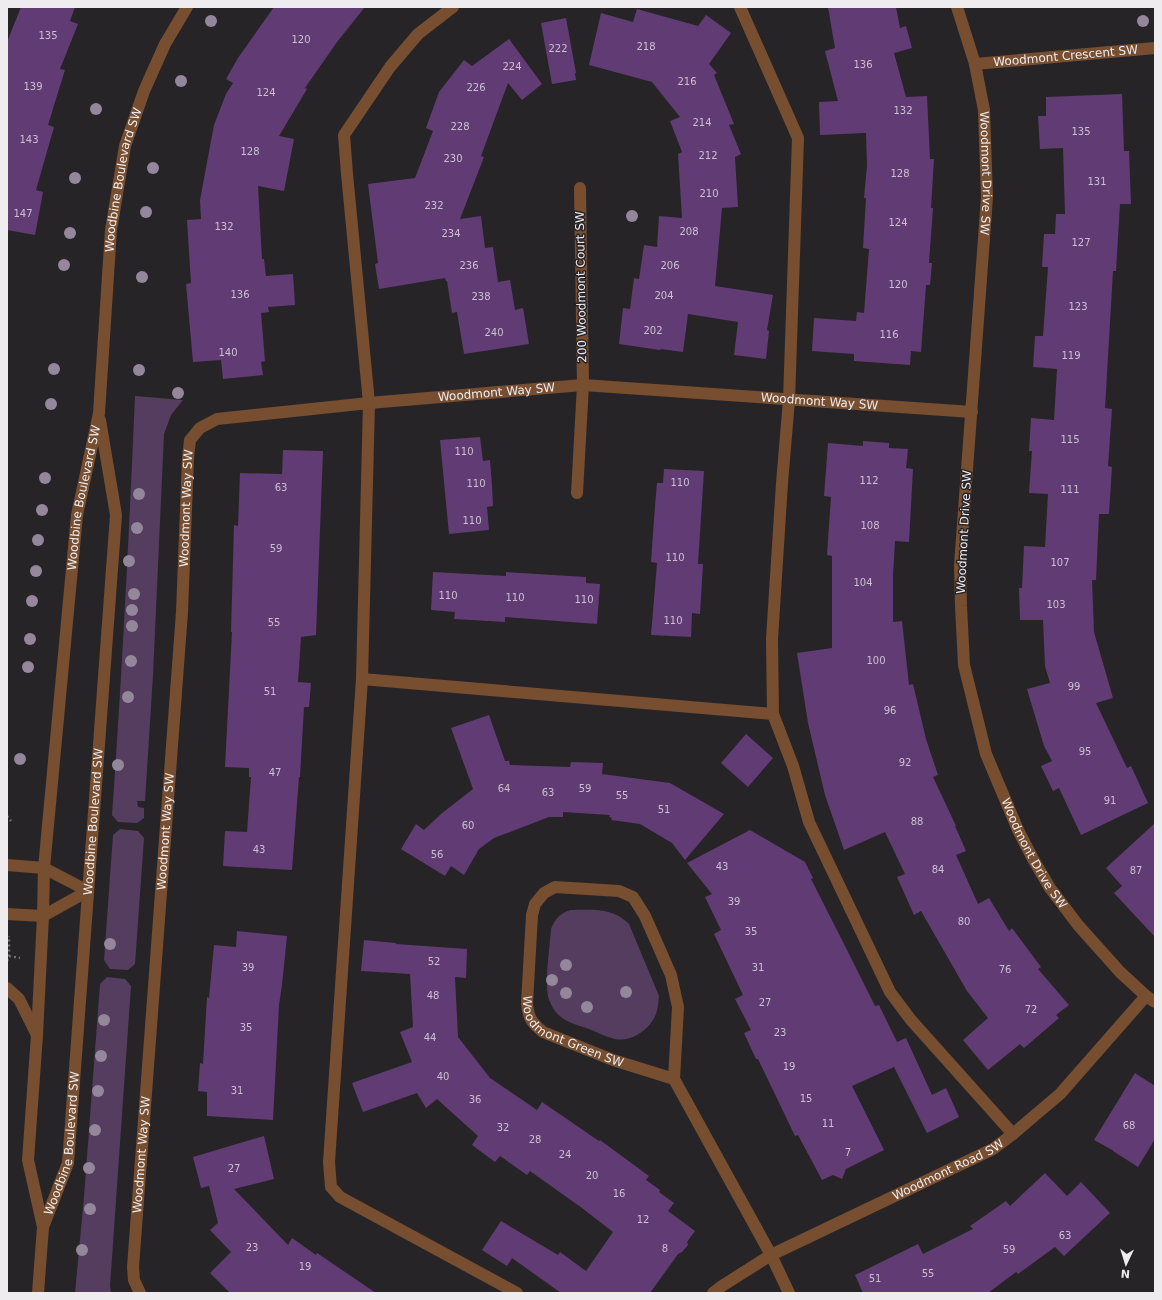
<svg xmlns="http://www.w3.org/2000/svg" width="1162" height="1300" font-family="'DejaVu Sans',sans-serif">
	<rect width="100%" height="100%" fill="#272428"/>
	<path fill="#553d60" d="M135,396L183,400L171,415L164,434L153,675L145,801H137L138,807L144,808V818L137,823L118,822L112,815C122,675 129,536 135,396Z
		M120,829L138,831L144,838L135,964L128,970L110,969L104,960L113,835Z
		M571,910C593,910 612,907 629,924L659,996C658,1004 658,1012 653,1020C646,1032 629,1042 615,1039C606,1037 597,1032 589,1029C572,1023 558,1021 550,1002C543,988 550,947 551,929C555,919 560,913 571,910Z
		M107,977L125,979L131,986L110,1286L111,1293H75L84,1197L100,984Z"/>
	<path fill="#613b73" d="M21,7H75L70,21L78,24L60,69L65,70L48,125L54,127L36,190L43,192L35,235L7,230V42Z
		M274,7H365L337,42L305,88L307,89L279,136L294,139L284,191L258,186L262,259H264L266,276L293,274L295,305L268,307L269,312L261,313L265,361L261,362L263,375L223,379L221,360L193,362L186,284L191,283L187,220L201,219L200,200L214,125L226,94L233,83L226,79L238,58Z
		M828,7H896L900,28L906,26L912,48L894,53L906,97L927,96L930,159H934L931,208H933L929,263H932L930,285H926L921,352L911,351L910,365L854,361V354L812,351L814,318L856,321L857,312L864,313L869,249L863,248L866,198H864L867,166L866,133L820,135L819,102L838,101L825,51L835,48Z
		M637,9L698,26L706,15L731,33L709,64L717,73L714,75L734,124L729,125L741,154L735,157L738,207L722,208L715,286L773,295L767,330L769,331L766,359L734,355L738,322L688,314L683,352L661,349L660,350L619,344L623,308L630,309L634,278L639,279L644,245L657,247L659,216L682,218L678,154L682,152L670,121L680,117L652,82L589,65L601,13L633,22Z
		M566,18L576,73H575L576,80L552,84L541,23Z
		M509,39L542,84L522,100L508,83L481,156L484,157L460,219L481,216L485,248L493,247L498,282L510,280L515,310L523,308L529,344L464,354L457,312L452,313L447,281H446L445,278L379,289L375,264L378,263L368,184L415,178L433,131L426,128L439,92L464,60L472,66Z
		M1122,94L1124,151H1129L1131,204H1120L1116,271H1113L1105,408L1112,409L1108,466L1112,467L1109,514H1099L1096,580H1092L1094,632L1113,698L1096,703L1127,768L1131,766L1148,803L1081,835L1059,788L1053,791L1041,766L1052,761L1044,746L1027,689L1050,683L1045,666L1043,620H1020L1019,588H1022L1024,546L1045,547L1048,494L1029,493L1032,451H1029L1031,418L1054,420L1057,369L1033,367L1035,336H1043L1048,267H1042L1044,234H1055L1056,214H1065L1063,148L1040,149L1038,116H1046V97Z
		M480,437L483,461L490,460L492,485L493,506L487,507L489,530L449,534L440,440Z
		M863,441L889,443V448L908,449L906,468L913,469L909,542L895,541L893,576V622L902,621L909,685L913,684L926,739L938,775L933,777L956,826H955L966,851L956,855L978,904L989,898L1009,931L1012,928L1041,967L1038,969L1069,1005L1056,1015L1059,1018L1024,1048L1020,1044L988,1070L963,1040L988,1018L967,991L921,911L914,915L897,877L905,874L885,832L844,850L825,795L808,723L797,653L832,648V556L827,555L831,497L824,496L828,443L863,446Z
		M283,450L323,451L316,635L301,637L298,682L311,683L309,707H304L300,777H299L292,870L223,866L225,831L247,832L251,777H249V768L225,767L232,632H231L234,525L238,526L240,473L282,474Z
		M664,469L704,471L698,564H703L700,614L692,613L691,637L651,635L657,563L651,562L655,506L657,483H663Z
		M433,572L506,576V572L586,577V583L600,584L597,624L505,617V622L454,619L455,612L431,610Z
		M489,715L505,761H509L510,765L570,767L571,762L603,763L602,774L670,783L724,814L685,860L672,843L640,824L611,820L612,818L609,817L610,815L563,812V817H549L494,838L479,849L464,875L451,866L445,876L401,849L416,824L424,830L441,814L473,789L451,728Z
		M746,734L773,758L748,787L721,763Z
		M1155,823V937L1114,893L1122,886L1106,868Z
		M750,830L805,862L813,878L811,879L845,946L875,1006L879,1005L897,1042L906,1038L932,1095L946,1088L959,1117L927,1133L894,1067L852,1086L884,1150L846,1169L842,1179L833,1175L822,1180L798,1135L795,1136L758,1059H756L744,1033L751,1030L735,999L743,995L714,934L721,930L705,897L712,894L687,863Z
		M237,931L287,936L282,985L279,1005L273,1120L207,1116V1092L198,1091L200,1063L203,1064L207,997L209,998L214,945L236,947Z
		M364,940L396,943V944L467,949L466,978L455,977L458,1037L490,1078L537,1110L542,1102L599,1141L600,1140L649,1176L646,1180L660,1190L659,1192L674,1203L668,1211L695,1231L687,1242L688,1245L682,1252L678,1254L650,1293H561L512,1258L507,1266L482,1250L501,1221L558,1255L560,1252L586,1271L613,1232L582,1208L530,1171L527,1175L500,1156L495,1162L472,1145L478,1136L437,1099L426,1108L417,1093L363,1112L352,1083L412,1062L400,1032L413,1027L410,974L361,971Z
		M1135,1073L1155,1086V1139L1138,1167L1113,1151H1114L1094,1140Z
		M264,1136L274,1179L234,1189L288,1245L292,1238L316,1255L317,1253L376,1293H230L210,1273L231,1252L210,1230L218,1223L209,1186L201,1188L193,1157Z
		M1045,1173L1067,1196L1081,1182L1110,1213L1064,1256L1055,1247L1018,1274L1016,1272L988,1293H863L855,1275L918,1244L923,1254L973,1229L970,1226L1006,1201L1010,1206Z"/>
	<g fill="none" stroke-linecap="round" stroke-linejoin="round">
		<path stroke="#747175" stroke-width="2.5" stroke-dasharray="2 3" stroke-linecap="butt" d="M7,816L11,821
			M9,956L20,958
			M7,961L9,956V936"/>
		<g stroke="#774e2f" stroke-width="12">
			<path d="M453,7L418,34L390,67L344,135L347,174L369,403L362,679L329,1162L331,1187L340,1197L517,1293"/>
			<path d="M740,7L798,138L789,400L782,483L772,639L773,714L793,766L809,822L890,992L911,1020L1013,1134"/>
			<path id="s1" d="M957,7L975,64L984,110L987,197L960,565L961,606L964,665L986,754L1018,830L1033,859L1050,888L1078,925L1120,972L1146,996L1155,1002"/>
			<path id="s2" d="M975,64L1155,48"/>
			<path d="M577,493L583,385L580,188"/>
			<path d="M362,679L773,714"/>
			<path d="M7,865L44,868L88,891"/>
			<path d="M7,914L43,916L88,891"/>
			<path d="M7,988L19,999L37,1035"/>
			<path id="s3" d="M674,1079L678,1007L671,975L645,916L633,897L619,891L555,887L544,893L535,904L532,915L527,1003C528,1018 532,1023 543,1032L613,1060L674,1079L771,1255L789,1293"/>
			<path id="s4" d="M43,1227L68,1163L116,515L100,420"/>
			<path id="s5" d="M38,1293L43,1227L28,1160L37,1035L43,916L44,868L77,515L99,413L111,230L125,146L144,91L165,44L187,7"/>
			<path id="s6" d="M140,1293L134,1280L133,1267L182,612L188,458L190,440L200,428L217,419L369,403L583,385L972,412"/>
			<path id="s7" d="M713,1293L722,1286L771,1255L993,1149L1013,1134L1060,1094L1146,996"/>
		</g>
	</g>
	<g fill="#94869b">
		<circle cx="211" cy="21" r="6"/>
		<circle cx="1143" cy="21" r="6"/>
		<circle cx="181" cy="81" r="6"/>
		<circle cx="96" cy="109" r="6"/>
		<circle cx="153" cy="168" r="6"/>
		<circle cx="75" cy="178" r="6"/>
		<circle cx="146" cy="212" r="6"/>
		<circle cx="632" cy="216" r="6"/>
		<circle cx="70" cy="233" r="6"/>
		<circle cx="64" cy="265" r="6"/>
		<circle cx="142" cy="277" r="6"/>
		<circle cx="54" cy="369" r="6"/>
		<circle cx="139" cy="370" r="6"/>
		<circle cx="178" cy="393" r="6"/>
		<circle cx="51" cy="404" r="6"/>
		<circle cx="45" cy="478" r="6"/>
		<circle cx="139" cy="494" r="6"/>
		<circle cx="42" cy="510" r="6"/>
		<circle cx="137" cy="528" r="6"/>
		<circle cx="38" cy="540" r="6"/>
		<circle cx="129" cy="561" r="6"/>
		<circle cx="36" cy="571" r="6"/>
		<circle cx="134" cy="594" r="6"/>
		<circle cx="32" cy="601" r="6"/>
		<circle cx="132" cy="610" r="6"/>
		<circle cx="132" cy="626" r="6"/>
		<circle cx="30" cy="639" r="6"/>
		<circle cx="131" cy="661" r="6"/>
		<circle cx="28" cy="667" r="6"/>
		<circle cx="128" cy="697" r="6"/>
		<circle cx="20" cy="759" r="6"/>
		<circle cx="118" cy="765" r="6"/>
		<circle cx="110" cy="944" r="6"/>
		<circle cx="566" cy="965" r="6"/>
		<circle cx="552" cy="980" r="6"/>
		<circle cx="626" cy="992" r="6"/>
		<circle cx="566" cy="993" r="6"/>
		<circle cx="587" cy="1007" r="6"/>
		<circle cx="104" cy="1020" r="6"/>
		<circle cx="101" cy="1056" r="6"/>
		<circle cx="98" cy="1091" r="6"/>
		<circle cx="95" cy="1130" r="6"/>
		<circle cx="89" cy="1168" r="6"/>
		<circle cx="90" cy="1209" r="6"/>
		<circle cx="82" cy="1250" r="6"/>
	</g>
	<g text-anchor="middle" dominant-baseline="central" stroke-width="3" stroke-linejoin="round" paint-order="stroke">
		<g font-size="10" fill="#cbc0d0">
			<text x="48" y="35">135</text>
			<text x="301" y="39">120</text>
			<text x="646" y="46">218</text>
			<text x="558" y="48">222</text>
			<text x="863" y="64">136</text>
			<text x="512" y="66">224</text>
			<text x="687" y="81">216</text>
			<text x="33" y="86">139</text>
			<text x="476" y="87">226</text>
			<text x="266" y="92">124</text>
			<text x="903" y="110">132</text>
			<text x="702" y="122">214</text>
			<text x="460" y="126">228</text>
			<text x="1081" y="131">135</text>
			<text x="29" y="139">143</text>
			<text x="250" y="151">128</text>
			<text x="708" y="155">212</text>
			<text x="453" y="158">230</text>
			<text x="900" y="173">128</text>
			<text x="1097" y="181">131</text>
			<text x="709" y="193">210</text>
			<text x="434" y="205">232</text>
			<text x="23" y="213">147</text>
			<text x="898" y="222">124</text>
			<text x="224" y="226">132</text>
			<text x="689" y="231">208</text>
			<text x="451" y="233">234</text>
			<text x="1081" y="242">127</text>
			<text x="469" y="265">236</text>
			<text x="670" y="265">206</text>
			<text x="898" y="284">120</text>
			<text x="240" y="294">136</text>
			<text x="664" y="295">204</text>
			<text x="481" y="296">238</text>
			<text x="1078" y="306">123</text>
			<text x="653" y="330">202</text>
			<text x="494" y="332">240</text>
			<text x="889" y="334">116</text>
			<text x="228" y="352">140</text>
			<text x="1071" y="355">119</text>
			<text x="1070" y="439">115</text>
			<text x="464" y="451">110</text>
			<text x="869" y="480">112</text>
			<text x="680" y="482">110</text>
			<text x="476" y="483">110</text>
			<text x="281" y="487">63</text>
			<text x="1070" y="489">111</text>
			<text x="472" y="520">110</text>
			<text x="870" y="525">108</text>
			<text x="276" y="548">59</text>
			<text x="675" y="557">110</text>
			<text x="1060" y="562">107</text>
			<text x="863" y="582">104</text>
			<text x="448" y="595">110</text>
			<text x="515" y="597">110</text>
			<text x="584" y="599">110</text>
			<text x="1056" y="604">103</text>
			<text x="673" y="620">110</text>
			<text x="274" y="622">55</text>
			<text x="876" y="660">100</text>
			<text x="1074" y="686">99</text>
			<text x="270" y="691">51</text>
			<text x="890" y="710">96</text>
			<text x="1085" y="751">95</text>
			<text x="905" y="762">92</text>
			<text x="275" y="772">47</text>
			<text x="504" y="788">64</text>
			<text x="585" y="788">59</text>
			<text x="548" y="792">63</text>
			<text x="622" y="795">55</text>
			<text x="1110" y="800">91</text>
			<text x="664" y="809">51</text>
			<text x="917" y="821">88</text>
			<text x="468" y="825">60</text>
			<text x="259" y="849">43</text>
			<text x="437" y="854">56</text>
			<text x="722" y="866">43</text>
			<text x="938" y="869">84</text>
			<text x="1136" y="870">87</text>
			<text x="734" y="901">39</text>
			<text x="964" y="921">80</text>
			<text x="751" y="931">35</text>
			<text x="434" y="961">52</text>
			<text x="248" y="967">39</text>
			<text x="758" y="967">31</text>
			<text x="1005" y="969">76</text>
			<text x="433" y="995">48</text>
			<text x="765" y="1002">27</text>
			<text x="1031" y="1009">72</text>
			<text x="246" y="1027">35</text>
			<text x="780" y="1032">23</text>
			<text x="430" y="1037">44</text>
			<text x="789" y="1066">19</text>
			<text x="443" y="1076">40</text>
			<text x="237" y="1090">31</text>
			<text x="806" y="1098">15</text>
			<text x="475" y="1099">36</text>
			<text x="828" y="1123">11</text>
			<text x="1129" y="1125">68</text>
			<text x="503" y="1127">32</text>
			<text x="535" y="1139">28</text>
			<text x="848" y="1152">7</text>
			<text x="565" y="1154">24</text>
			<text x="234" y="1168">27</text>
			<text x="592" y="1175">20</text>
			<text x="619" y="1193">16</text>
			<text x="643" y="1219">12</text>
			<text x="1065" y="1235">63</text>
			<text x="252" y="1247">23</text>
			<text x="665" y="1248">8</text>
			<text x="1009" y="1249">59</text>
			<text x="305" y="1266">19</text>
			<text x="928" y="1273">55</text>
			<text x="875" y="1278">51</text>
		</g>
		<g font-size="12" fill="#eeecef" stroke="#272428">
			<text stroke="none"><textPath href="#s2" startOffset="91">Woodmont Crescent SW</textPath></text>
			<text stroke="none"><textPath href="#s1" startOffset="170">Woodmont Drive SW</textPath></text>
			<text stroke="none"><textPath href="#s5" startOffset="1121">Woodbine Boulevard SW</textPath></text>
			<text transform="translate(581 287) rotate(-91)">200 Woodmont Court SW</text>
			<text stroke="none"><textPath href="#s6" startOffset="1172">Woodmont Way SW</textPath></text>
			<text stroke="none"><textPath href="#s6" startOffset="1496">Woodmont Way SW</textPath></text>
			<text stroke="none"><textPath href="#s5" startOffset="800">Woodbine Boulevard SW</textPath></text>
			<text stroke="none"><textPath href="#s6" startOffset="788">Woodmont Way SW</textPath></text>
			<text transform="translate(964 532) rotate(-87)">Woodmont Drive SW</text>
			<text stroke="none"><textPath href="#s4" startOffset="411">Woodbine Boulevard SW</textPath></text>
			<text stroke="none"><textPath href="#s6" startOffset="464">Woodmont Way SW</textPath></text>
			<text stroke="none"><textPath href="#s1" startOffset="865">Woodmont Drive SW</textPath></text>
			<text stroke="none"><textPath href="#s3" startOffset="454">Woodmont Green SW</textPath></text>
			<text stroke="none"><textPath href="#s4" startOffset="87">Woodbine Boulevard SW</textPath></text>
			<text stroke="none"><textPath href="#s6" startOffset="140">Woodmont Way SW</textPath></text>
			<text stroke="none"><textPath href="#s7" startOffset="266">Woodmont Road SW</textPath></text>
		</g>
	</g>
	<rect width="1162" height="1300" fill="none" stroke="#eeecef" stroke-width="16"/>
	<g transform="translate(1126 1264) rotate(184)" stroke="#272428" stroke-width="3" paint-order="stroke">
	<path d="M0-3L7 15L0 10L-7 15Z" fill="#eeecef"/>
	<text y="-6" font-size="11" font-weight="bold" text-anchor="middle" fill="#eeecef">N</text>
	</g>
</svg>
